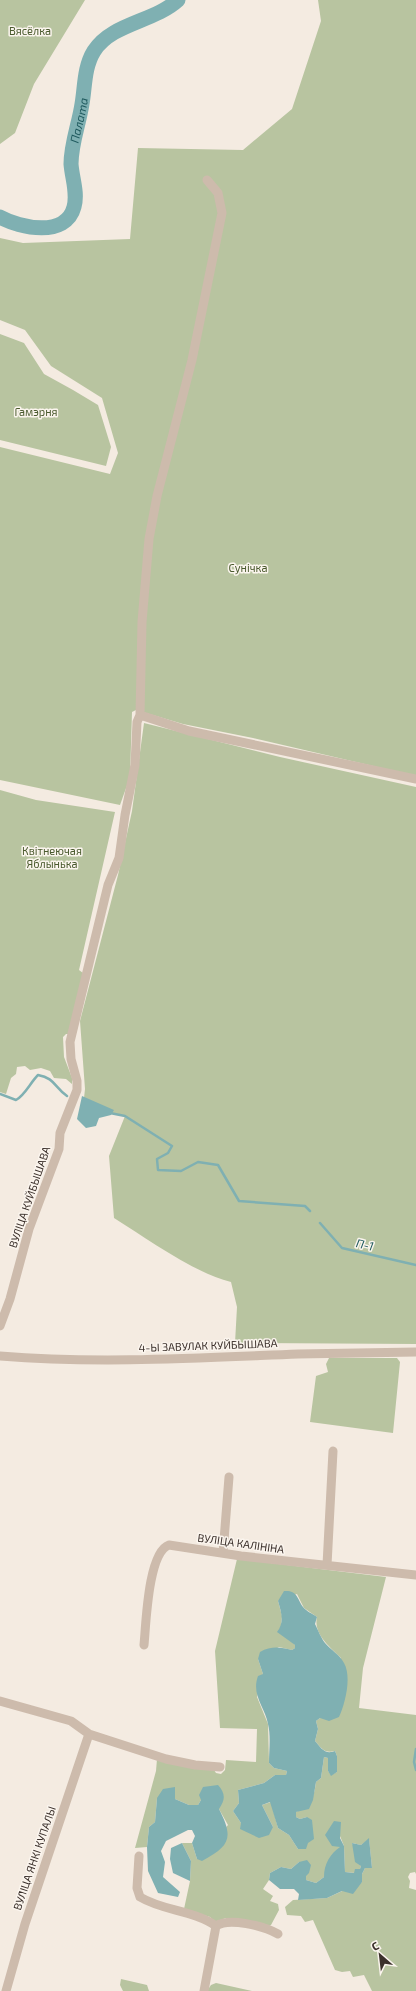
<svg xmlns="http://www.w3.org/2000/svg" width="416" height="1991" font-family="'Exo 2',sans-serif">
	<rect width="100%" height="100%" fill="#f4ebe1"/>
	<path fill="#b8c4a0" fill-rule="evenodd" d="M0,0H85L34,84L15,133L0,144Z
		M318,0H416V776L253,738L183,724L136,710L132,712L130,777L120,805L0,780V447L110,474L118,453L102,398L51,366L25,330L0,320V238L23,243L130,239L138,148L243,150L292,109L321,21Z
		M0,334L24,343L44,374L73,390L98,405L111,447L106,466L0,440Z
		M144,723L280,757L416,787V1344L235,1343L237,1307L231,1282C192,1272 148,1239 114,1218L109,1156L125,1116L83,1107L85,1089L80,1021L118,875L132,811Z
		M0,790L36,800L115,812L79,970L83,973L69,1034H66L63,1037L64,1057L72,1078V1084L66,1079L54,1078L50,1071L41,1068L30,1070L25,1066L17,1067L16,1074L11,1078L6,1094L0,1092Z
		M329,1358H397L400,1362L393,1433L310,1422L316,1376L328,1372L326,1364Z
		M237,1559L386,1577L363,1668L359,1708L416,1715V1874L415,1872L410,1873L408,1877L410,1881L409,1888L416,1890V1991H372L364,1975L353,1977L350,1971L342,1972L335,1970L313,1920L305,1922L301,1916L287,1915L285,1907L293,1900L327,1898L362,1882V1874L365,1868H372L369,1839L361,1845L352,1843L361,1866L360,1869L355,1873L345,1872L344,1846L334,1821L341,1847L324,1877L316,1883L306,1880L299,1862L291,1869L281,1867L270,1873L269,1880L263,1889L273,1896L270,1901L278,1904L279,1910L271,1925L267,1927L226,1918L215,1922L210,1917L184,1909L190,1881L191,1861L182,1843H192L197,1859L228,1825L219,1809L201,1800L198,1805H189L175,1799L157,1798L155,1822L149,1827L147,1847L135,1848L156,1771L157,1759L214,1770L216,1773L221,1774L225,1770L226,1760L256,1762L257,1729L220,1728L215,1651ZM297,1594L304,1608L317,1617C313,1634 330,1647 341,1658L320,1718L316,1721L318,1729L315,1741C321,1748 325,1754 335,1751L337,1756V1772L331,1775L328,1771V1758L324,1757L321,1778L316,1782C314,1797 311,1806 296,1812V1817L300,1819L307,1817L298,1849L289,1835L278,1828L271,1802L262,1805L273,1827L241,1823L233,1811L239,1803L238,1790L264,1783L275,1775H286L287,1771L274,1768L269,1763L268,1724L257,1697L263,1674L258,1659L279,1647L292,1650L295,1648V1645L281,1627L282,1616L278,1601Z
		M121,1979L147,1985L149,1991H123L120,1985Z
		M216,1983L252,1991H207L211,1985Z"/>
	<path fill="#7fb0b2" d="M82,1096L114,1110L111,1115L99,1118L96,1126L86,1128L77,1119Z
		M284,1591C297,1590 297,1598 303,1607C306,1611 313,1614 317,1617L315,1624C318,1630 321,1638 325,1643C331,1650 340,1655 344,1663C352,1677 345,1704 339,1717L329,1721L320,1718L316,1721L318,1729L315,1741C321,1748 325,1755 335,1751L337,1756V1772L331,1776L328,1771V1758L324,1757L321,1778L316,1782L313,1800L309,1809L296,1812V1817L300,1819L307,1817L312,1820L314,1839L308,1843L306,1849H298L289,1835L278,1828L270,1802L262,1805L273,1827L269,1835L259,1838L240,1829L241,1823L233,1811L239,1803L238,1790L264,1783L275,1775H286L287,1771L274,1768L269,1763C269,1751 271,1736 268,1724C265,1707 251,1695 258,1676L263,1674L258,1659L260,1652C271,1646 280,1647 292,1650L295,1648V1645L277,1632C285,1622 281,1612 278,1601Z
		M218,1785C225,1793 226,1799 219,1809C234,1838 230,1846 202,1861L197,1859L192,1843L195,1836L192,1830H188L166,1841L161,1851L165,1862L163,1877L180,1892L178,1897L158,1893L148,1871L147,1847L149,1827L155,1822L157,1798L163,1789L175,1787V1799L189,1805H198L201,1800L199,1795L203,1787Z
		M334,1821L341,1822L340,1838L344,1846L345,1872L354,1873L355,1869H360L361,1866L355,1862L352,1843L361,1845L369,1838L372,1868H365L362,1874V1882L353,1894L342,1891L327,1898L298,1900L299,1894L294,1889H280L269,1880L270,1873L281,1867L291,1869L299,1862L307,1860L311,1865L309,1873L306,1876V1880L316,1883L324,1877C324,1864 330,1854 340,1847L332,1846L325,1835Z
		M182,1843L191,1861L190,1881L173,1873L170,1859L171,1848Z"/>
	<g fill="none" stroke-linecap="round" stroke-linejoin="round">
		<path stroke="#7fb0b2" stroke-width="2.5" d="M0,1094L16,1100C25,1095 30,1083 38,1075C55,1078 54,1087 67,1096
			M110,1113L125,1116L172,1146L168,1153L157,1159L158,1170L181,1171L198,1162L218,1165L239,1201L305,1206L310,1211
			M320,1223L342,1248L416,1265
			M416,1749L414,1762L416,1770"/>
		<path stroke="#7fb0b2" stroke-width="15" id="s1" d="M0,217C20,228 66,238 74,207C78,193 72,178 71,164C71,144 79,124 82,104C85,87 84,67 94,51C112,23 154,22 178,0"/>
		<path stroke="#cdbbac" stroke-width="9" d="M140,715L189,731L416,779
			M0,1326L10,1299L29,1229L59,1149L60,1133L77,1090V1081L71,1059L70,1042L108,885L119,858L125,815L135,765L137,722L140,715L142,622L149,539L157,496L192,360L222,213L218,193L207,180
			M0,1356C99,1364 198,1358 298,1354C337,1353 377,1353 416,1352
			M223,1553L229,1477
			M327,1565L333,1451
			M144,1645C146,1625 148,1552 169,1545L241,1556L416,1575
			M0,1701L71,1721L89,1734L166,1759L195,1765L220,1767
			M139,1856L137,1888L140,1897C163,1911 193,1910 216,1926C229,1917 263,1926 278,1934
			M6,1991L25,1924L89,1734
			M204,1991L216,1926"/>
	</g>
	<g text-anchor="middle" dominant-baseline="central" stroke-width="3" stroke-linejoin="round" paint-order="stroke">
		<g font-size="11" fill="#4a5a2e" stroke="#fbf5ee">
			<text x="30" y="30">Вясёлка</text>
			<text x="36" y="411">Гамэрня</text>
			<text x="248" y="567">Сунічка</text>
			<text x="52" y="850">Квітнеючая<tspan x="52" dy="13">Яблынька</tspan></text>
		</g>
		<g font-size="11" fill="#3b302b" stroke="#fbf5ee">
			<text transform="translate(29 1197) rotate(-71)">ВУЛІЦА КУЙБЫШАВА</text>
			<text transform="translate(208 1345) rotate(-2)">4-Ы ЗАВУЛАК КУЙБЫШАВА</text>
			<text transform="translate(241 1543) rotate(8)">ВУЛІЦА КАЛІНІНА</text>
			<text transform="translate(34 1858) rotate(-71)">ВУЛІЦА ЯНКІ КУПАЛЫ</text>
		</g>
		<g font-size="12" font-style="italic" fill="#1f5a5e" stroke="#fbf5ee">
			<text stroke="none"><textPath href="#s1" startOffset="173">Палата</textPath></text>
			<text transform="translate(365 1244) rotate(13)">П-1</text>
		</g>
	</g>
	<g transform="translate(380 1955) rotate(332)" stroke="#fbf5ee" stroke-width="3" paint-order="stroke">
	<path d="M0-3L7 15L0 10L-7 15Z" fill="#3b302b"/>
	<text y="-6" font-size="11" font-weight="bold" text-anchor="middle" fill="#3b302b">С</text>
	</g>
</svg>
